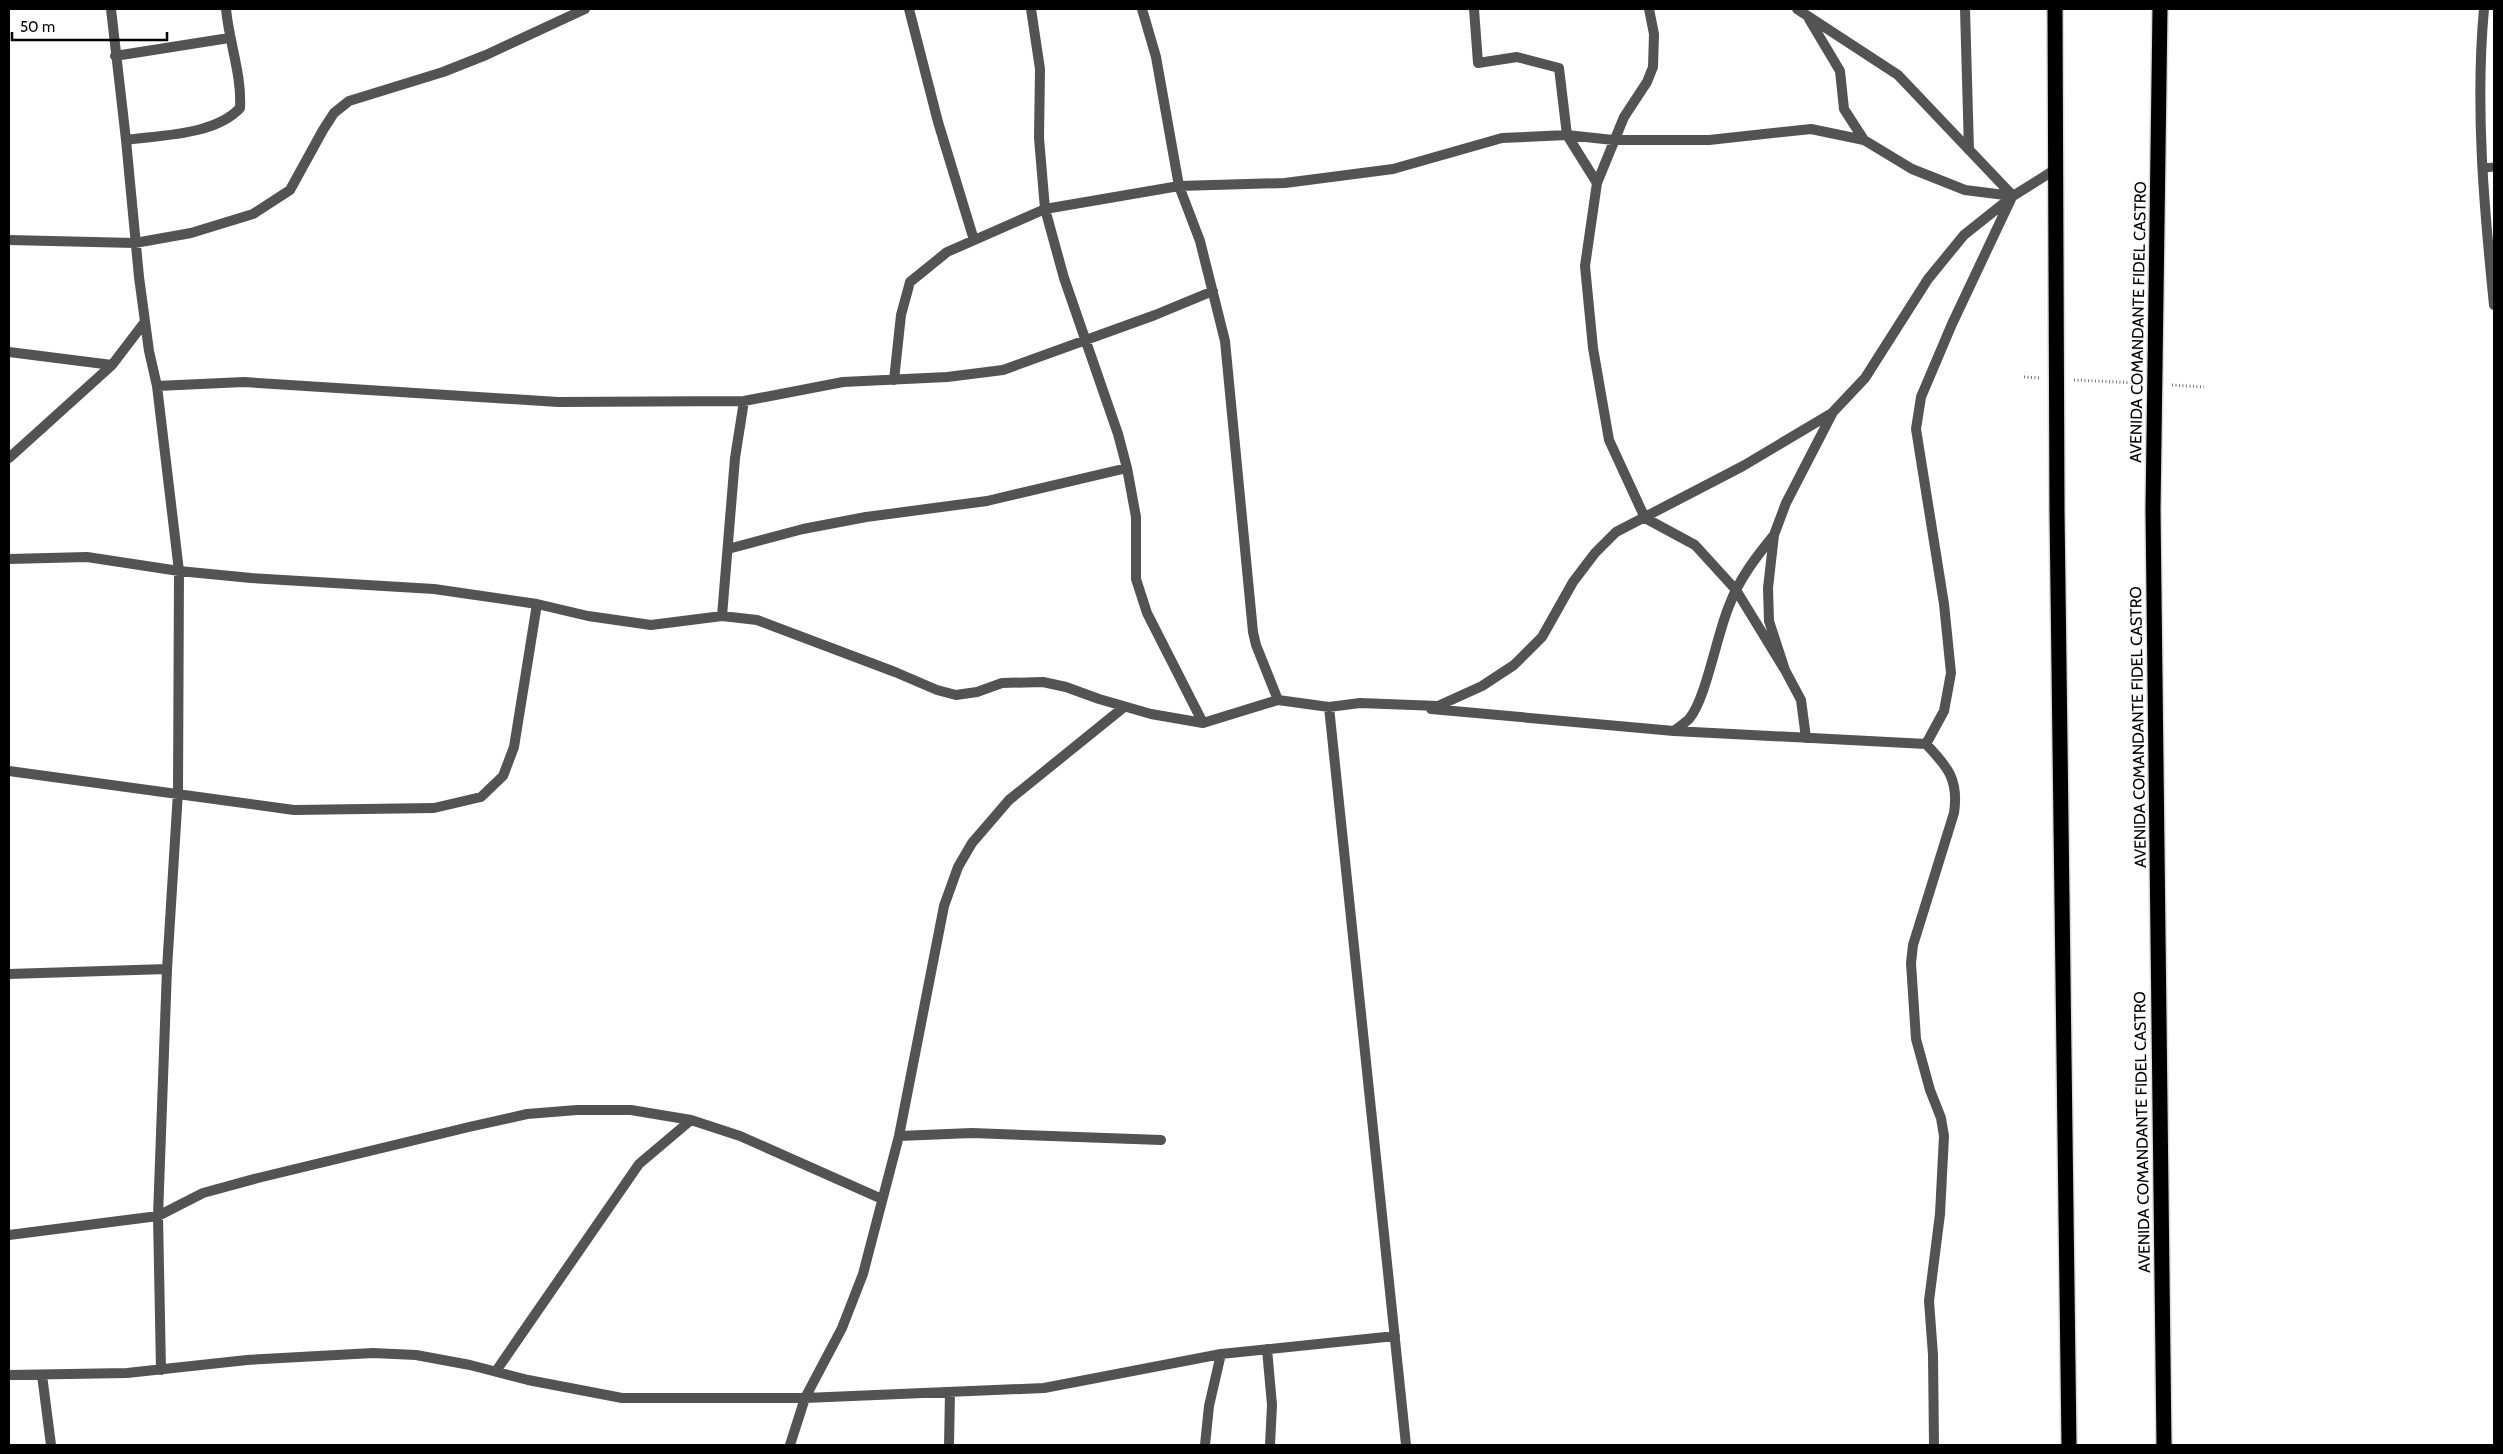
<svg xmlns="http://www.w3.org/2000/svg" width="2503" height="1454" font-family="Cabin,sans-serif">
	<rect width="100%" height="100%" fill="#fff"/>
	<g fill="none" stroke-linecap="round" stroke-linejoin="round">
		<defs>
			<path id="highway" d="M2055,9L2057,511L2069,1445
				M2160,9L2153,510L2164,1445"/>
		</defs>
		<use href="#highway" stroke="#dbdbdb" stroke-width="18"/>
		<path stroke="#757575" stroke-width="3" stroke-dasharray="1 2.5" stroke-linecap="butt" d="M2024,377L2041,378
			M2074,380L2138,383
			M2172,385L2204,387"/>
		<path stroke="#535353" stroke-width="9" d="M2484,168L2494,167"/>
		<path stroke="#535353" stroke-width="10" d="M111,9L126,140L139,277L149,351L157,386L179,571L178,792L167,969L158,1216L161,1370
			M909,9L938,122L974,240
			M1031,9L1040,69L1039,138L1045,209L1064,278L1118,434L1127,468L1136,517V579L1147,613L1203,723
			M1142,9L1156,57L1179,186L1200,241L1225,341L1253,632L1256,645L1278,700
			M1474,9L1478,63L1517,57L1559,68L1567,135L1597,183
			M1649,9L1654,34L1653,67L1647,82L1624,117L1597,183L1585,266L1593,348L1609,440L1645,518L1695,545L1736,590L1785,670
			M1797,9L1898,75L2013,196
			M1965,9L1969,150
			M2484,9C2475,107 2484,207 2494,305
			M1809,19L1840,71L1844,109L1864,140
			M115,56L229,38
			M126,140C162,135 215,135 240,108C242,75 229,42 226,9
			M9,240L135,243L191,233L253,214L290,190L323,130L334,113L349,101L443,72L486,55L585,9
			M9,352L112,365
			M894,380L901,315L910,282L947,252L1045,209L1179,186L1285,183L1393,169L1502,138L1567,135L1613,140H1709L1811,129L1864,140L1912,169L1965,190L2013,196
			M157,386L244,382L558,402L744,401L843,382L947,377L1003,370L1155,315L1213,291
			M9,458L112,365L144,323
			M728,549L803,529L866,517L987,501L1127,468
			M9,559L87,557L179,571L251,578L434,589L537,604L588,616L651,625L722,616L757,620L895,672L937,690L956,695L977,692L1002,683L1043,682L1066,687L1099,699L1151,714L1203,723L1278,700L1329,707L1360,703L1438,706L1482,686L1514,665L1542,637L1573,582L1595,553L1616,532L1743,466L1832,413L1865,378L1928,279L1964,235L2013,196L2056,169
			M722,616L735,458L744,401
			M1329,707L1406,1445
			M1431,709L1674,731C1679,727 1685,723 1689,719C1706,699 1717,634 1729,606C1739,579 1756,557 1774,535
			M1674,731L1926,744C1948,767 1959,780 1954,813L1913,945L1911,963L1916,1039L1930,1090L1941,1118L1944,1136L1940,1214L1929,1301L1933,1355L1934,1445
			M1806,738L1801,700L1785,670L1769,621L1768,588L1774,535L1786,503L1832,414
			M1926,744L1944,711L1951,673L1944,604L1916,429L1921,397L1952,324L2011,199
			M9,771L294,810L434,808L481,797L503,776L514,747L537,604
			M9,974L167,969
			M899,1136L972,1133L1161,1140
			M9,1235L158,1216L203,1193L258,1178L469,1127L527,1114L577,1110H631L691,1120L740,1136L882,1199
			M1267,1349L1272,1405L1270,1445
			M496,1371L639,1164L691,1120
			M9,1375L127,1373L247,1360L373,1353L416,1355L470,1365L528,1380L622,1398H805L1044,1388L1221,1354L1395,1336
			M42,1375L51,1445
			M790,1445L805,1398L842,1328L863,1274L899,1136L944,906L958,867L972,843L1009,800L1124,707
			M949,1445L950,1392
			M1205,1445L1209,1406L1221,1354"/>
		<use href="#highway" stroke="#000" stroke-width="15"/>
	</g>
	<g text-anchor="middle" dominant-baseline="central" stroke-width="5" stroke-linejoin="round" paint-order="stroke">
		<g font-size="16" fill="#000" stroke="#fff">
			<text transform="translate(2138 322) rotate(-89)">AVENIDA COMANDANTE FIDEL CASTRO</text>
			<text transform="translate(2138 727) rotate(-91)">AVENIDA COMANDANTE FIDEL CASTRO</text>
			<text transform="translate(2142 1132) rotate(-91)">AVENIDA COMANDANTE FIDEL CASTRO</text>
		</g>
	</g>
	<rect width="2503" height="1454" fill="none" stroke="#000000" stroke-width="20"/>
	<path d="M12 32v8h155v-8" fill="none" stroke="#000000" stroke-width="2.5"/>
	<text x="20" y="32" font-size="15" fill="#000000" stroke="#ffffff" stroke-width="4" paint-order="stroke">50 m</text>
</svg>
